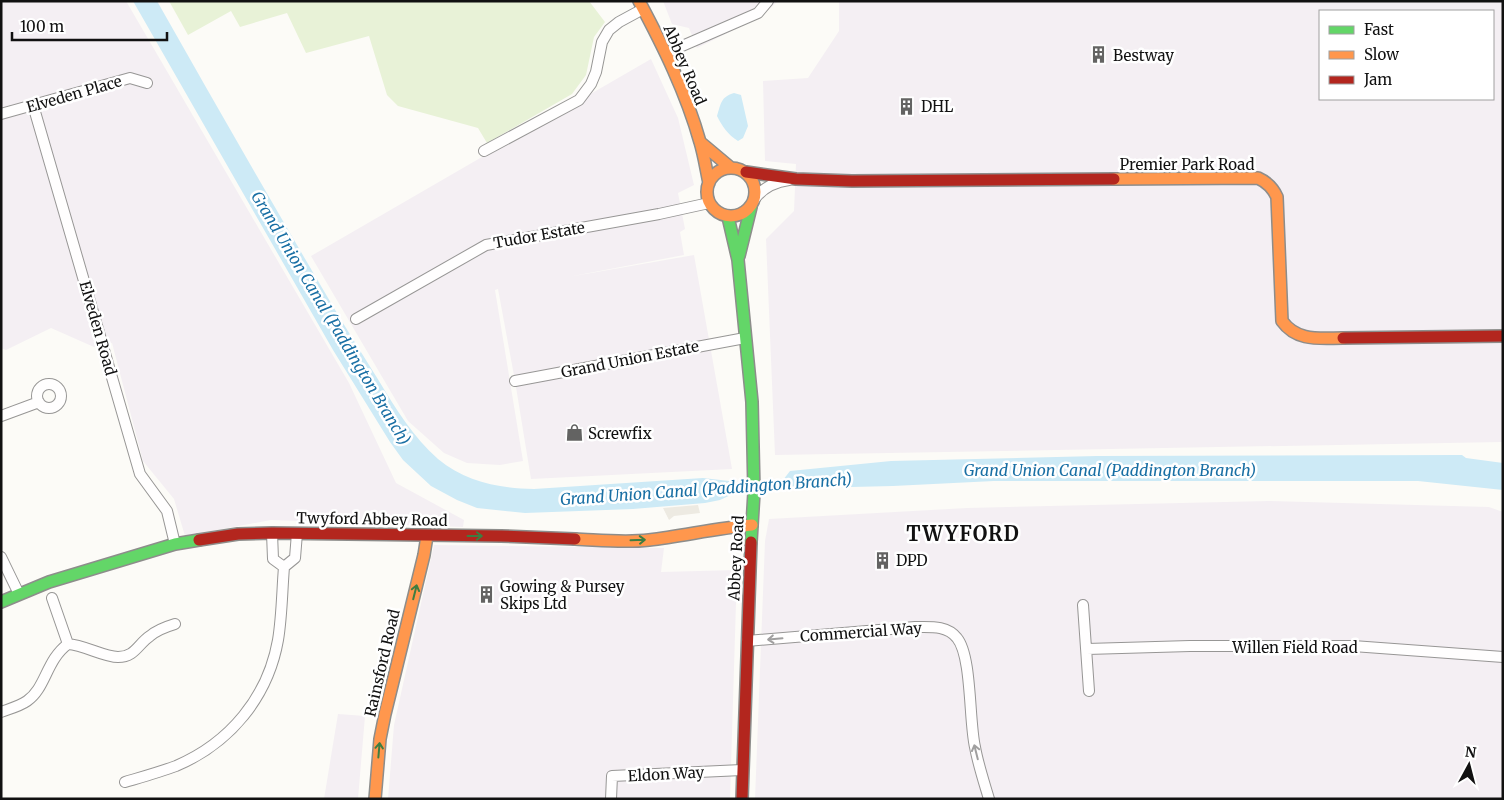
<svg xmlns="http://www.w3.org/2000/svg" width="1504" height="800" font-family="Merriweather,serif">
	<rect width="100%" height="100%" fill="#fcfbf7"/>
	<path fill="#f4eff3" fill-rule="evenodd" d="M1,1H126L349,383L396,483L464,520L463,527L271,520L185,536L174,499L143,461L112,343L94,347L51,328L6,350L1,348Z
		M663,1H778L762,16L697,48L689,28L672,24Z
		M839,1H1503L1502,442L775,455L766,239L794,211L796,164L765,161L763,81L808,78L839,31ZM1320,11H1493V99H1320Z
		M651,59L678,118L694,185L678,193L685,229L680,232L684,255L568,277L694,255L732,469L531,479L515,381L498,289L495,290L523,461L500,465L467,463L444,453L408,421L311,256Z
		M1269,501L1489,507L1503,512V799H755L765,541L769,519L967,508Z
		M434,545L664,548L661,572L737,570L730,799H388L394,725Z
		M338,714L365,716L358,799H324Z"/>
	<path fill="#e8f2d7" d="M169,1H589L605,22L594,37L586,75L572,94L487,143L478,128L398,106L387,95L369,36L306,53L287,13L240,27L231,11L188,35Z"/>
	<path fill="#edeae2" d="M698,505L700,513L674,516L669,520L663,508Z"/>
	<path fill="#cdeaf6" d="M133,1H157C214,102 272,203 331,303C347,330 363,355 379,381C396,409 413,437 438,459C466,482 498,488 534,489L703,478L738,482H770L783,480L790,471L891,461L1097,456L1462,455L1466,458L1503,463V490L1418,481H994L893,486L769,489L735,493L720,500L705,503L633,509L525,513L477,508L457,500L431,486L403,460L390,442L333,350Z
		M734,93L741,95L748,126L743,138L738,141C728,135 722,126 717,116C721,103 721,97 734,93Z"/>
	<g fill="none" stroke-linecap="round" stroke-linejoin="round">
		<defs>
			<path id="street" d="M666,53L758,13L768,1
				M33,105L140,474L167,511L175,544
				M1,114L130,78L147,83
				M484,151L579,100L591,84L596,72L602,42L609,30L619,22L643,9
				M754,200C762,188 775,182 789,180
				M356,319L486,245L659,214L709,203
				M515,381L745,338
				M37 396a12 12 0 1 1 24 0a12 12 0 1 1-24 0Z
				M1,416L39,402
				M272,533L273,559L284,567
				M1,557L19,594
				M52,598L68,644
				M1083,605L1089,691
				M747,641L915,627C930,627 947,625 957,638C972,656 969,722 975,747C978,764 984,782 989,799
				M1087,649L1190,646H1353L1503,657
				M1,712C9,709 20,706 27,701C46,688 46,660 68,644C84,645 104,657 118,657C135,657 138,644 150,636C157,630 165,627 175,624
				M125,782C142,777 160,772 176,766C230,743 268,697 278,640C282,616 282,591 284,567L295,558L297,533
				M611,799L612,776L742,770"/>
			<path id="fast" d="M728,217L738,260L752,402L754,492L751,542
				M739,256L751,207
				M1,602L49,582L175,544L199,540"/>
			<path id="slow" d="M639,1C663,46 686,92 700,142C704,155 706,169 709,183
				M700,142L731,168
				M707 192a24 24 0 1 1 48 0a24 24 0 1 1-48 0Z
				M1114,179L1258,178C1267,182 1273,188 1277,197L1282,321C1297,342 1320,338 1343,338
				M575,539C599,540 624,543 649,540C683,536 717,528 752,525
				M375,799L380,739L385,714L424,555L427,536"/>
			<path id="jam" d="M746,172L796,179L852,181L1114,179
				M1343,338L1503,336
				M199,540L238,534L272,533L501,536L575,539
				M742,799L751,542"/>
		</defs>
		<use href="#street" stroke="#979695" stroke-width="12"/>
		<use href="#fast" stroke="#8d8d8b" stroke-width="14"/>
		<use href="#slow" stroke="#8d8d8b" stroke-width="14"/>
		<use href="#jam" stroke="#8d8d8b" stroke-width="14"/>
		<use href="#street" stroke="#fffefe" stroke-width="10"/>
		<use href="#fast" stroke="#63d668" stroke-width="11"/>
		<use href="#slow" stroke="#ff974d" stroke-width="11"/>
		<use href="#jam" stroke="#b3261e" stroke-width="11"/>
	</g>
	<defs><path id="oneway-shaft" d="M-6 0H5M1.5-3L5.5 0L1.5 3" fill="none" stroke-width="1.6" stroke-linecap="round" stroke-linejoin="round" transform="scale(1.25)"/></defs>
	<g stroke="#3e7d41">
		<use href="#oneway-shaft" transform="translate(475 536)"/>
		<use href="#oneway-shaft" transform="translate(638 540) rotate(-2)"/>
		<use href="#oneway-shaft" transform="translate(415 592) rotate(-76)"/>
		<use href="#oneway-shaft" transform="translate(379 750) rotate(-85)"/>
	</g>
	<g stroke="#a09f9f">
		<use href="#oneway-shaft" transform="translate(775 639) rotate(175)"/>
		<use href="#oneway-shaft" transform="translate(976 752) rotate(-104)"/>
	</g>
	<defs>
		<symbol id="building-bare" viewBox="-9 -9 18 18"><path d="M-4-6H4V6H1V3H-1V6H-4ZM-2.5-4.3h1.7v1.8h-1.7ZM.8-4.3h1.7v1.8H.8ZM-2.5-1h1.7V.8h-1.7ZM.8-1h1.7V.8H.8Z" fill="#636362" stroke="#fff" stroke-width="2.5" paint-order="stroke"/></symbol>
		<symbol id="shop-bare" viewBox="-9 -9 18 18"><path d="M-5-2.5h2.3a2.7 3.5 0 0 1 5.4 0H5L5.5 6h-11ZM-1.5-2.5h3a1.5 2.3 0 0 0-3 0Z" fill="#636362" stroke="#fff" stroke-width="2.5" paint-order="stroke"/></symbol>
	</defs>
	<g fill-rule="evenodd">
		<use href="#building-bare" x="1086" y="42" width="25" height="25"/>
		<use href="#building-bare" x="894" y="94" width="25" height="25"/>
		<use href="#shop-bare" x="562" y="420" width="25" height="25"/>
		<use href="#building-bare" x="870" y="548" width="25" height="25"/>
		<use href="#building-bare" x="474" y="582" width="25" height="25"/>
	</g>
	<g text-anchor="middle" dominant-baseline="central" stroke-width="5" stroke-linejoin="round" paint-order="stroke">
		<g font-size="15" fill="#111" stroke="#fff" text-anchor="start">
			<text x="1113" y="55">Bestway</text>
			<text x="921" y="106">DHL</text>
			<text x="588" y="433">Screwfix</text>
			<text x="896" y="560">DPD</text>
			<text x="500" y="586">Gowing &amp; Pursey<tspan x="500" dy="17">Skips Ltd</tspan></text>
		</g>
		<g font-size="15" fill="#111" stroke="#fff">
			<text transform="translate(685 65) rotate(67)">Abbey Road</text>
			<text transform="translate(74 94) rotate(-16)">Elveden Place</text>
			<text x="1187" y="164">Premier Park Road</text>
			<text transform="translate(539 235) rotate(-10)">Tudor Estate</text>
			<text transform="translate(98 328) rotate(74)">Elveden Road</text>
			<text transform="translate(630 359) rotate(-11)">Grand Union Estate</text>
			<text transform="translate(372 519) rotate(1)">Twyford Abbey Road</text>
			<text transform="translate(736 558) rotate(-87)">Abbey Road</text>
			<text transform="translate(861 632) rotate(-4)">Commercial Way</text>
			<text x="1295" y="647">Willen Field Road</text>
			<text transform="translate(382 663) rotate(-77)">Rainsford Road</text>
			<text transform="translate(666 774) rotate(-3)">Eldon Way</text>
		</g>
		<g font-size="16" font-style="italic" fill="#196fa4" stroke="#fff">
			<text transform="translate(331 318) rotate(59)">Grand Union Canal (Paddington Branch)</text>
			<text x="1110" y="470">Grand Union Canal (Paddington Branch)</text>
			<text transform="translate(706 489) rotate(-4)">Grand Union Canal (Paddington Branch)</text>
		</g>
		<g font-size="20" font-weight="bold" letter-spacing="1" fill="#111" stroke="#fff">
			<text x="963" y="533">TWYFORD</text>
		</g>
	</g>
	<rect width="1504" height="800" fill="none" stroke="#111111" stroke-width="5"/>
	<rect x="1319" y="10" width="175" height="90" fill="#ffffff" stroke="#a0a0a0"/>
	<rect x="1329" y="26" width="25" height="8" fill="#63d668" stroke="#a0a0a0"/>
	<text x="1364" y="35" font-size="15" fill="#111111">Fast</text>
	<rect x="1329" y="51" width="25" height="8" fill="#ff974d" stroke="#a0a0a0"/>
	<text x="1364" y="60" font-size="15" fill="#111111">Slow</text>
	<rect x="1329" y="76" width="25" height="8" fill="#b3261e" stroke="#a0a0a0"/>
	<text x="1364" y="85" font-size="15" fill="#111111">Jam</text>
	<g transform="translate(1469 765) rotate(7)" stroke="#ffffff" stroke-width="4" paint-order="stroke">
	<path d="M0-4L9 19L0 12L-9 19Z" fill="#111111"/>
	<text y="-8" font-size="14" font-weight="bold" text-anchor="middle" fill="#111111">N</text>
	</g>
	<path d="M12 32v8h155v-8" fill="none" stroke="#111111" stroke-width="2.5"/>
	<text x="20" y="32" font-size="15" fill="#111111" stroke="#ffffff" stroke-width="4" paint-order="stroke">100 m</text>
</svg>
